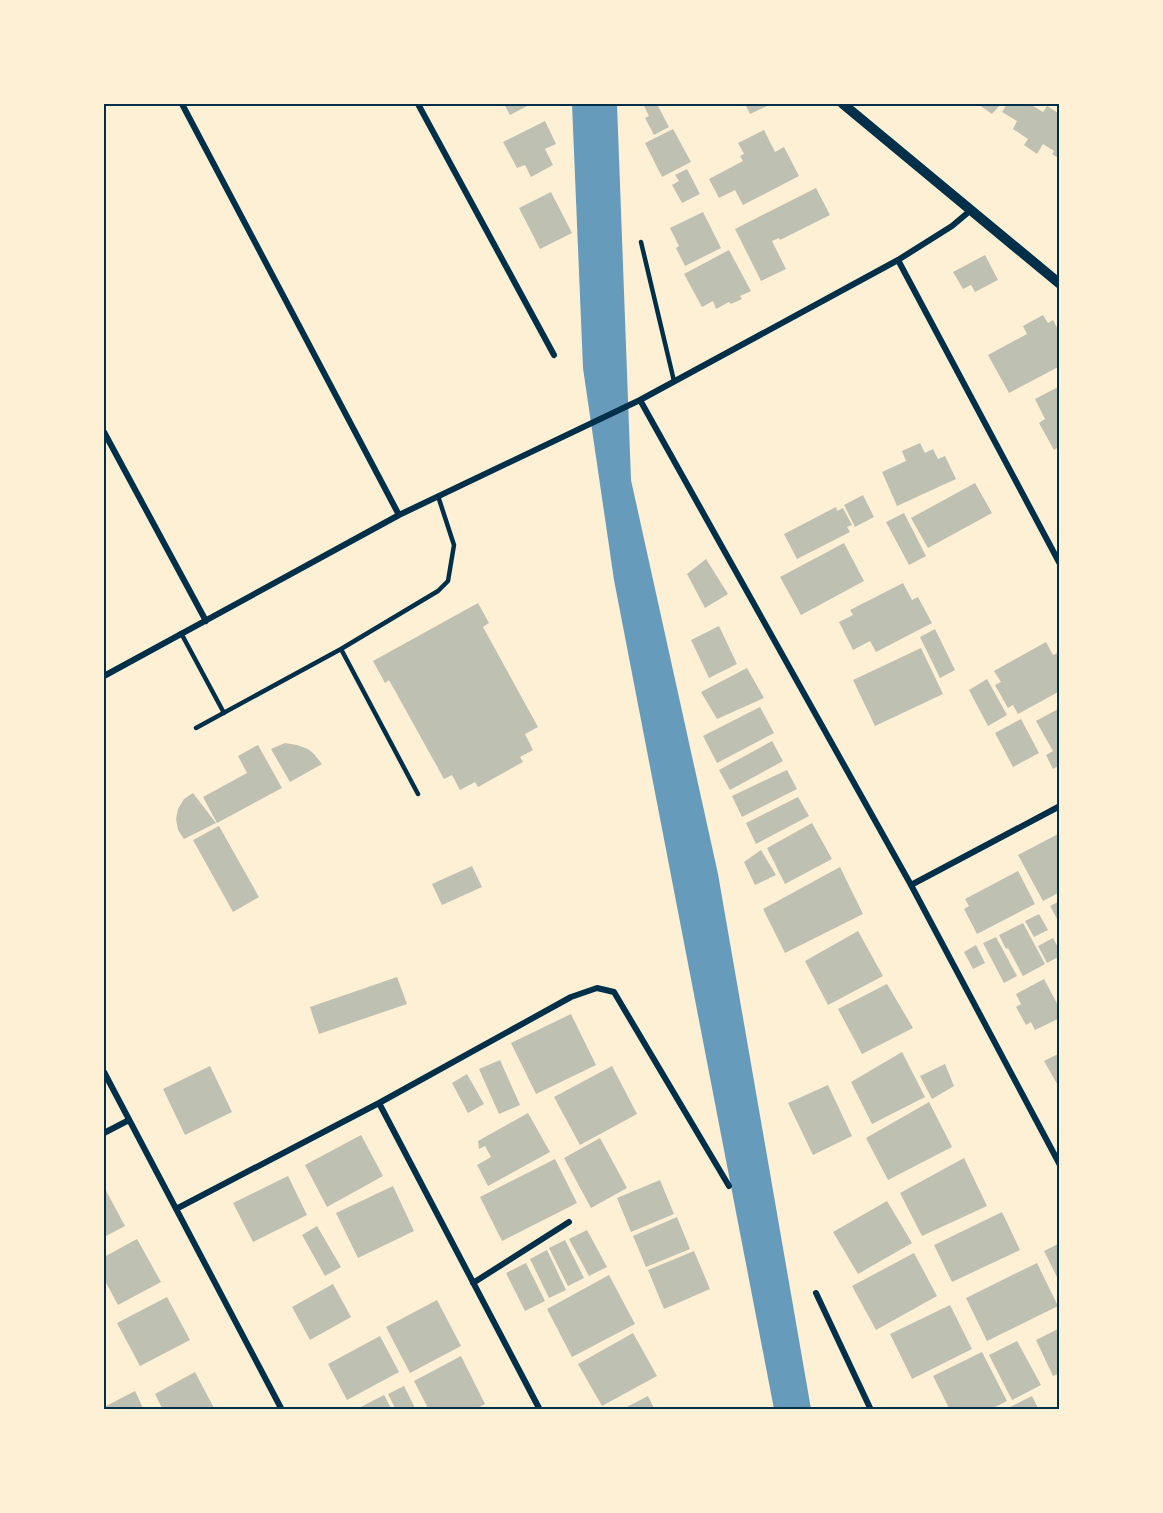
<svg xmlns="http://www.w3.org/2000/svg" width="1163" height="1513" font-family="'PT Sans Narrow',sans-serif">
	<rect width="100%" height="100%" fill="#fdf0d5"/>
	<path fill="#669bbc" d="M572,104H617L631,480L718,874L811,1409H774L614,580L583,368Z"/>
	<path fill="#bec0b2" d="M504,104H531L510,115Z
		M643,104H657L669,127L654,135L645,118L649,116Z
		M745,104H766L767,106L750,114Z
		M978,104H1001L992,114Z
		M1007,104H1030L1043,112L1047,106L1060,114V118L1057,121L1060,122V159L1052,154L1054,151L1043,144L1037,154L1024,145L1028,139L1013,129L1017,121L1002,112Z
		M545,121L556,144L545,149L553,165L531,177L525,165L517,168L503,142Z
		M673,129L691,162L662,177L645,143Z
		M764,130L775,152L784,147L799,176L743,205L735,190L719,198L709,179L743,161L740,156L744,154L738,143Z
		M687,169L700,194L682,203L672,185L679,181L675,175Z
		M816,188L830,215L780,240L779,238L772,241L786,269L761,281L735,229Z
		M551,192L572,233L540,249L519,208Z
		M703,212L721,248L685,266L676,248L679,246L670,228Z
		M729,250L751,291L740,296L742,299L731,304L729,302L716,309L713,301L702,307L684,274Z
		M985,255L998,280L975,292L971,285L963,289L953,272Z
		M1043,315L1048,323L1053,320L1060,333V366L1009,393L988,355L1027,334L1023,326Z
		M1060,386V446L1054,450L1039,423L1045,419L1035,399Z
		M920,443L925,453L933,449L938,459L945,456L956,479L897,506L882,472L906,461L902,451Z
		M975,483L992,513L928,548L911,518Z
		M863,495L874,517L855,527L844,505Z
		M836,507L837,511L843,508L852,525L847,527L850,532L797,559L784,534Z
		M904,513L926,556L909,565L886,522Z
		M844,543L864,581L801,615L780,577Z
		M706,559L728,594L705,608L687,574Z
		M903,583L912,600L918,597L932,623L876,652L870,641L853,650L839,622L853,615L850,610Z
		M478,603L489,623L483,627L538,727L525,734L533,750L520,757L523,762L478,787L475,782L460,790L452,775L444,779L389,680L385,683L373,661Z
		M719,626L737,664L709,678L691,640Z
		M935,629L955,670L940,678L920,637Z
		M1046,642L1053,655L1060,652V691L1018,714L1013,705L1008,708L995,685L1001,682L994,671Z
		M921,648L943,694L875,726L853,680Z
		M747,668L764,698L717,719L701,692Z
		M987,679L1007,715L988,726L969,690Z
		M760,707L774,733L717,763L703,736Z
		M1060,708V765L1053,769L1046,755L1053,751L1036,721Z
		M1021,719L1039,753L1013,767L995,733Z
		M772,741L783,761L730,790L719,770Z
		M285,743L297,745L308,749L314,754L322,764L290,782L271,749Z
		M258,745L282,788L217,823L203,797L247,773L238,756Z
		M787,770L797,789L742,817L732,796Z
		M193,793L216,823L184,839L178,830L176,819L178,809L184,799Z
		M798,797L809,816L756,844L746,823Z
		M812,823L832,859L785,884L767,848Z
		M219,826L259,897L233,912L193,840Z
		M1060,833V877L1058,878L1060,882V892L1043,901L1018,855Z
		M761,850L776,875L755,885L744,862Z
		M472,866L482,887L442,905L432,884Z
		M840,867L863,914L785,953L763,909Z
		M1018,871L1035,904L977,934L964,909L969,906L965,899Z
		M1060,901V924L1050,906Z
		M1039,914L1048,930L1034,937L1025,921Z
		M1023,923L1045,964L1023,976L1008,948L1006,949L999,935Z
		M858,931L883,976L828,1005L805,961Z
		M996,937L1017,976L1004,983L983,943Z
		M1053,938L1060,951V956L1047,963L1038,946Z
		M976,945L985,963L973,969L964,952Z
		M397,977L407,1004L319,1034L310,1007Z
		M1044,979L1060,1009V1018L1035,1030L1031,1022L1026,1025L1016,1007L1021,1004L1016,994Z
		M887,984L913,1028L862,1054L838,1009Z
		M571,1014L596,1065L536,1094L511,1043Z
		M902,1052L925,1097L872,1124L851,1082Z
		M1060,1053V1089L1044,1061Z
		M500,1060L520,1105L499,1114L479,1069Z
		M945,1064L954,1086L932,1099L920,1076Z
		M210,1066L232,1112L185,1135L163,1089Z
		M612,1066L637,1114L580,1145L554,1097Z
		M467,1074L484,1104L468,1113L452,1083Z
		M828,1085L852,1136L813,1155L788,1103Z
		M929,1102L952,1147L888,1180L866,1138Z
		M528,1113L550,1152L488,1186L477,1165L491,1157L485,1146L479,1149L478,1141Z
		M361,1135L383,1176L327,1207L305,1165Z
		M600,1138L627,1188L591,1208L564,1158Z
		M964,1158L987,1206L922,1236L900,1193Z
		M555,1159L577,1203L502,1241L480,1197Z
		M288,1176L307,1215L253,1242L233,1203Z
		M660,1180L674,1214L631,1232L617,1198Z
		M393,1186L414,1231L358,1258L336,1213Z
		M104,1187L125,1226L104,1237Z
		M887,1201L912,1243L858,1274L833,1232Z
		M1002,1212L1020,1250L952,1282L934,1245Z
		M677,1217L690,1249L646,1267L633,1236Z
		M317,1226L341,1267L325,1276L302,1235Z
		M587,1230L607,1267L589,1276L569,1239Z
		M137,1239L161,1282L118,1305L104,1279V1257Z
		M565,1240L584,1278L568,1286L549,1248Z
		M1060,1243V1283L1044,1251Z
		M547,1250L566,1290L549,1298L530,1259Z
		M694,1251L710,1289L664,1309L648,1270Z
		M914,1253L937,1296L876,1330L852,1286Z
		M526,1263L545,1301L525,1311L506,1273Z
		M1037,1263L1058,1306L987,1341L966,1298Z
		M609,1275L635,1324L572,1357L547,1309Z
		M333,1284L351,1317L310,1340L292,1307Z
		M167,1297L190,1340L140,1366L117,1323Z
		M437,1300L461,1346L410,1373L386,1327Z
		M950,1305L972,1349L912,1379L890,1334Z
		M1060,1328V1373L1053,1376L1036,1340Z
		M633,1333L657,1376L602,1406L578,1364Z
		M380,1336L399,1372L347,1400L328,1364Z
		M1017,1341L1041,1385L1012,1400L989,1355Z
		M982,1352L1007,1401L989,1410H950L933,1376Z
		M461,1356L485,1404L474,1410H429L414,1381Z
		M195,1372L215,1410H163L155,1394Z
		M404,1386L416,1410H396L388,1394Z
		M135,1391L144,1410H104V1407Z
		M384,1395L392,1410H355Z
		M648,1396L655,1410H621Z
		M1032,1396L1039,1410H1011L1010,1407Z"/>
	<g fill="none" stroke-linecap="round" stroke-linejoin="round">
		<path stroke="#003049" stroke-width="4.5" d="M641,242L674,381
			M181,633L224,713
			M341,649L418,794
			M196,728L341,649L438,591L448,581L454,545L438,496"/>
		<path stroke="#003049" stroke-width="6" d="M182,104L399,515
			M418,104L554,355
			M898,260L1060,564
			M640,400L911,885L1060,1165
			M104,432L206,621
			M104,676L399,515L640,400L898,260L952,226L971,210
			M911,885L1060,806
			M104,1072L282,1410
			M379,1103L540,1410
			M104,1133L129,1120
			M176,1209L379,1103L571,997L597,988L614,992L729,1186
			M473,1283L569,1222
			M816,1293L871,1410"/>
		<path stroke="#003049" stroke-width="10" d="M843,104L1060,284"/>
	</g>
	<rect width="1163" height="1513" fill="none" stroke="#fdf0d5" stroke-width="210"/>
	<rect x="105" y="105" width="953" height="1303" fill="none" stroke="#003049" stroke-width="2"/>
</svg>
